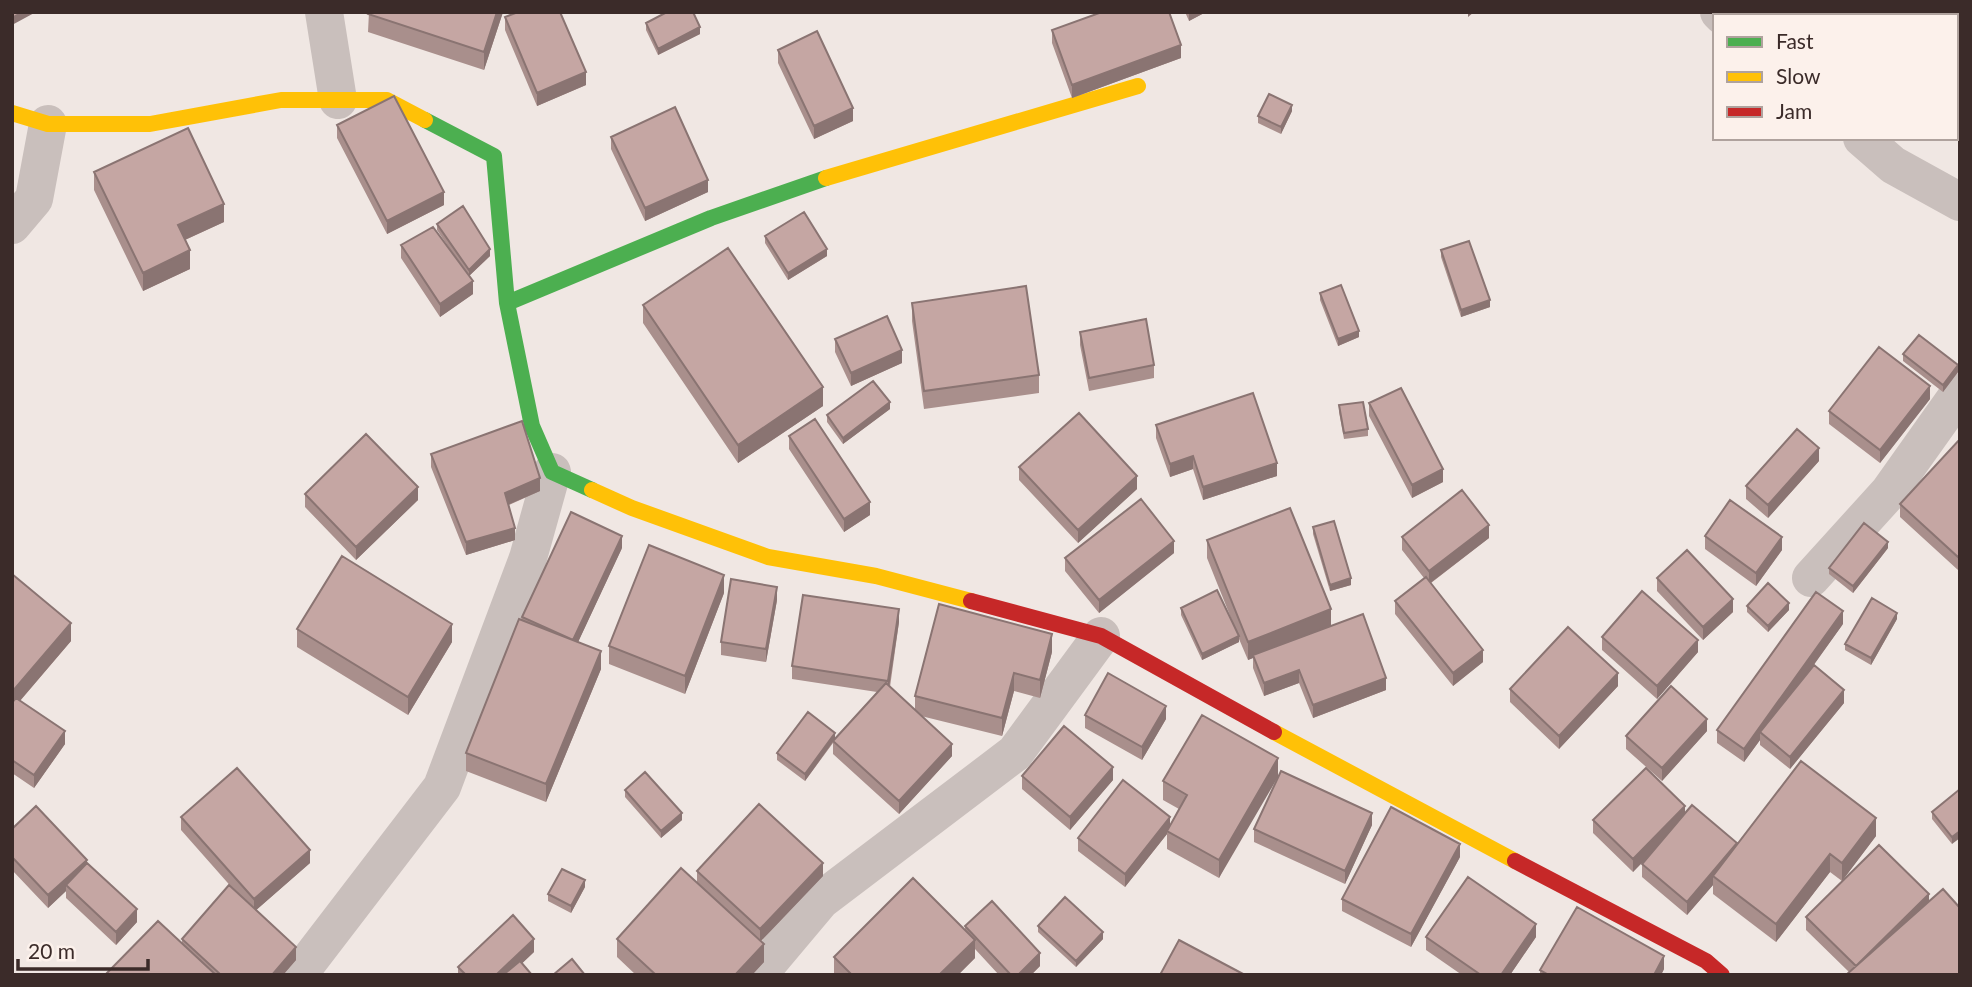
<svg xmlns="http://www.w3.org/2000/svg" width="1972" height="987" font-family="Lato,sans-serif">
	<rect width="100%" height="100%" fill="#f0e7e3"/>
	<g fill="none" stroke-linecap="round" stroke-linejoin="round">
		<path stroke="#c9bfbc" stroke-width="38" d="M324,12L338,100
			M1719,12L1723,16
			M1862,138L1893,165L1960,202
			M12,225L34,199L48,124
			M1811,578L1889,492L1960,392
			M298,975L442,787L528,558L552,472
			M758,975L821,900L1015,753L1101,636"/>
		<path stroke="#4caf50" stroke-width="16" d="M425,120L494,156L507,303L532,426L552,472L592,490
			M507,303L711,218L826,178"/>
		<path stroke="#ffc107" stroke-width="16" d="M12,113L48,124H150L281,100H387L425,120
			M826,178L1138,86
			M592,490L632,508L768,557L876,576L971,601
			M1274,732L1515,861"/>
		<path stroke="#c62828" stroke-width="16" d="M971,601L1101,636L1274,732
			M1515,861L1706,961L1722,975"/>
	</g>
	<path fill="#a98f8c" d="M369,12H503L484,70L368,32Z
		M1185,12H1206L1189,21Z
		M505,17L586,85L537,106L505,30Z
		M646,23L700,34L658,55L646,30Z
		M1052,30L1181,58L1072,98L1052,43Z
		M778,50L853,121L814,139L778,63Z
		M1292,111L1281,134L1258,123V116Z
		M337,125L444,205L387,234L337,138Z
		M611,137L708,192L645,221L611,149Z
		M94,172L224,222L185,240L190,269L143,291L94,190Z
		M437,224L490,256L469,276L473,294L440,317L401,258V245L464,270L437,230Z
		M765,236L827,256L788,280L765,243Z
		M1441,250L1490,307L1461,317L1441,257Z
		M1320,293L1359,337L1338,346L1320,300Z
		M912,303L1039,375V393L924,409L912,321Z
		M643,305L823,406L738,463L643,323Z
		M1080,332L1154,365V378L1089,391L1080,345Z
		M835,339L902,363L851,386L835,352Z
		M1903,354L1958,372L1943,392L1903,361Z
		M1930,399L1880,463L1829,424V411Z
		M1369,403L1443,482L1412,498L1369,416Z
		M1339,405L1368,429V436L1344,439L1339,412Z
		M890,409L843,444L827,422V415Z
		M1156,425L1277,476L1203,500L1193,469L1170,477L1156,438Z
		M789,436L870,515L844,532L789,449Z
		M1960,439L1958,570L1900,517V504Z
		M431,454L540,491L509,505L515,540L466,555L431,467Z
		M1819,461L1768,518L1746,499V486Z
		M1019,467L1137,489L1078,543L1019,480Z
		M305,494L418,500L356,560L305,507Z
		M1313,527L1351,585L1330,591L1313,534Z
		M1705,536L1782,550L1756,586L1705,549Z
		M1402,537L1489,538L1431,583L1483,662L1453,686L1395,614V601L1424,578L1402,550Z
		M1207,540L1331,626L1386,690L1313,718L1299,683L1264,696L1253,668V658L1248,660L1239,639V642L1202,660L1181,615V608L1233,623L1207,558Z
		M622,548L578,642L601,669L546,802L466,771V753L522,617Z
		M1888,548L1853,593L1829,574V568Z
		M1174,553L1099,613L1065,571V558Z
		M12,574L71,641L20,701L65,744L34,788L12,773Z
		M1657,578L1733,612L1703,640L1657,591Z
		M724,593L685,694L609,664V646Z
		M777,600L766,662L721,655V642Z
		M1747,606L1789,610L1768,632L1747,612Z
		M1897,619L1871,665L1845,650V644Z
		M899,622L890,687L915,710V696L1052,652L1040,698L1014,691L1002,736L921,716L952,756L899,814L833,754V743L805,781L777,760V753L835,738L877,692L792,679V666Z
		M1843,624L1805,676L1844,703L1790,769L1760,745V740L1744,762L1717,743V730Z
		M297,629L452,642L408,715L297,647Z
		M1602,637L1698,652L1657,699L1602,650Z
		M1618,686L1559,749L1510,702V689Z
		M1085,715L1166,719L1142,760L1085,728Z
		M1707,731L1662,781L1626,749V736Z
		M1278,758L1219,878L1167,849V834L1125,887L1078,851V838L1170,825L1179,809L1163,800V781Z
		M1022,776L1113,780L1070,830L1022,789Z
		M1960,789L1952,844L1932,819V812Z
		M625,790L682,820L661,838L625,797Z
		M1685,814L1737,843L1876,836L1842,881L1830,872L1776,942L1713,894V885L1687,915L1642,877V864L1650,854L1633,872L1593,833V820Z
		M181,817L310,863L256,910L296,960L283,975H105L182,943V939L234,890L181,830Z
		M1372,825L1345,884L1254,842V829Z
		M12,829L87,863L137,922L116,945L66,898V891L48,908L12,870Z
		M1460,857L1411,947L1342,911V899Z
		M697,871L823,876L761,941L764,962L752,975H636L617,957V939L697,883Z
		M585,887L571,913L548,901V894Z
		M1929,901L1849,972L1806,930V917Z
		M965,926L1040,966L1031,975H999L975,949V958L958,975H834V957L965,931Z
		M1038,926L1103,939L1076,967L1038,932Z
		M1426,937H1536L1510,975H1462L1426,950Z
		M534,952L522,963L532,975H458V967Z
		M1664,969L1661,975H1540V970Z"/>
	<path fill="#8a7472" d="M23,12H36L12,25V18Z
		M497,12H503L484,70V52Z
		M1193,12H1206L1189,21V14Z
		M1468,12H1474L1468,17Z
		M700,27V34L658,55V49Z
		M1181,45V58L1072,98V85Z
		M586,72V85L537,106V93Z
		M1960,89V108L1956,111V93Z
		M1292,105V111L1281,134V127Z
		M853,108V121L814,139V126Z
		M708,180V192L645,221V208Z
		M444,192V205L387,234V221Z
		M224,204V222L178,243V225Z
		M490,249V256L469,276V270Z
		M827,249V256L788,280V273Z
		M190,250V269L143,291V273Z
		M473,281V294L440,317V304Z
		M1490,300V307L1461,317V310Z
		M1359,331V337L1338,346V339Z
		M902,350V363L851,386V373Z
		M1958,365V372L1943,392V385Z
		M1930,386V399L1880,463V450Z
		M823,387V406L738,463V445Z
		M890,402V409L843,444V438Z
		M1819,448V461L1768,518V505Z
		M1193,456V469L1170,477V464Z
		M1277,463V476L1203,500V487Z
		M1443,469V482L1412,498V485Z
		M1137,476V489L1078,543V530Z
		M540,478V491L505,506V493Z
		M418,487V500L356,560V547Z
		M870,502V515L844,532V519Z
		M1489,525V538L1429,584V571Z
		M515,528V540L466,555V542Z
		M622,536V548L573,653V640Z
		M1782,537V550L1756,586V573Z
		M1174,541V553L1099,613V600Z
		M1888,542V548L1853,593V586Z
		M1960,555V568L1958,570V557Z
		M724,575V593L685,694V676Z
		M1351,578V585L1330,591V585Z
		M777,587V600L766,662V649Z
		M1733,599V612L1703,640V627Z
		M1789,603V610L1768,632V626Z
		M899,609V622L888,694V681Z
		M1331,609V627L1253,655V658L1248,660V642Z
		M1843,611V624L1764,735L1760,732V740L1744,762V749Z
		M1897,613V619L1871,665V658Z
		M71,623V641L12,710V692Z
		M452,624V642L408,715V697Z
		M1052,634V652L1040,698V680Z
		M1239,636V642L1202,660V654Z
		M1698,640V652L1657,699V686Z
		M1483,650V662L1453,686V673Z
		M601,651V669L546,802V784Z
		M1299,670V683L1264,696V683Z
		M1014,673V691L1002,736V718Z
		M1618,673V686L1559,749V736Z
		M1386,678V690L1313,718V705Z
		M1844,690V703L1790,769V757Z
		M1166,706V719L1142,760V747Z
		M1707,719V731L1662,781V768Z
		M65,731V744L34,788V775Z
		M835,733V739L805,781V774Z
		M952,744V756L899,814V801Z
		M1278,758V777L1219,878V860Z
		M1113,767V780L1070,830V817Z
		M1685,806V819L1633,872V859Z
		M682,813V820L661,838V831Z
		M1372,813V825L1345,884V871Z
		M1170,817V830L1167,831V834L1125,887V874Z
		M1876,818V836L1842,881V863Z
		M1960,831V838L1952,844V837Z
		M1737,843L1713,876V885L1687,915V902Z
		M1460,844V857L1411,947V934Z
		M310,850V863L254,912V899Z
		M1830,854V872L1776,942V924Z
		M87,860V873L66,885V891L48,908V895Z
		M823,863V876L760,942V929Z
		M585,880V887L571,913V906Z
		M1929,894V907L1857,967Z
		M137,909V922L116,945V932Z
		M1536,924V937L1510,975H1501Z
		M1103,932V939L1076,967V961Z
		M534,939V952L510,975H496Z
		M975,940V958L958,975H939Z
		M764,944V962L752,975H735Z
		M296,947V960L283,975H272Z
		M1040,953V966L1031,975H1018Z
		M1664,956V969L1661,975H1654Z"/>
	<path fill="#c5a6a3" stroke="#8a7472" stroke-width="2" d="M12,12H23L12,18Z
		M369,12H497L484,52L368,14Z
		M518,12H560L586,72L537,93L505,17Z
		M667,12H693L700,27L658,49L646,23Z
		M1102,12H1169L1181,45L1072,85L1052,30Z
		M1926,12H1960V89L1956,93V16H1922Z
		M817,31L853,108L814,126L778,50Z
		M1269,94L1292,105L1281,127L1258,116Z
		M394,96L444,192L387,221L337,125Z
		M675,107L708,180L645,208L611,137Z
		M188,128L224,204L178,225L190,250L143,273L94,172Z
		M463,206L490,249L469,270L437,224Z
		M804,212L827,249L788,273L765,236Z
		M433,227L473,281L440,304L401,245Z
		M1469,241L1490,300L1461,310L1441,250Z
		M728,248L823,387L738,445L643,305Z
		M1341,285L1359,331L1338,339L1320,293Z
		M1026,286L1039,375L924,391L912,303Z
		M887,316L902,350L851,373L835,339Z
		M1146,319L1154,365L1089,378L1080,332Z
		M1919,335L1958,365L1943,385L1903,354Z
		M1879,347L1930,386L1880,450L1829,411Z
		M873,381L890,402L843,438L827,415Z
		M1401,388L1443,469L1412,485L1369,403Z
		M1253,393L1277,463L1203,487L1193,456L1170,464L1156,425Z
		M1363,402L1368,429L1344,433L1339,405Z
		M1079,413L1137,476L1078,530L1019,467Z
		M815,419L870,502L844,519L789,436Z
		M522,421L540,478L505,493L515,528L466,542L431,454Z
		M1797,429L1819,448L1768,505L1746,486Z
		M366,434L418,487L356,547L305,494Z
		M1960,439V555L1958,557L1900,504Z
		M1462,490L1489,525L1429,571L1402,537Z
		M1141,499L1174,541L1099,600L1065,558Z
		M1730,500L1782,537L1756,573L1705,536Z
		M1290,508L1331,609L1248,642L1207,540Z
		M571,512L622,536L573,640L522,617Z
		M1334,521L1351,578L1330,585L1313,527Z
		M1864,523L1888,542L1853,586L1829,568Z
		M649,545L724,575L685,676L609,646Z
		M1687,550L1733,599L1703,627L1657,578Z
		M342,556L452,624L408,697L297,629Z
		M12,574L71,623L12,692Z
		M1426,577L1483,650L1453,673L1395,601Z
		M731,579L777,587L766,649L721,642Z
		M1768,583L1789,603L1768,626L1747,606Z
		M1217,590L1239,636L1202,654L1181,608Z
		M1642,591L1698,640L1657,686L1602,637Z
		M1816,592L1843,611L1744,749L1717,730Z
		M803,595L899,609L888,681L792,666Z
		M1872,598L1897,613L1871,658L1845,644Z
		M939,604L1052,634L1040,680L1014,673L1002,718L915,696Z
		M1363,614L1386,678L1313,705L1299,670L1264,683L1253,655Z
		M519,619L601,651L546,784L466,753Z
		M1568,627L1618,673L1559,736L1510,689Z
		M1814,665L1844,690L1790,757L1760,732Z
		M1108,673L1166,706L1142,747L1085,715Z
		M886,683L952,744L899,801L833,741Z
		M1671,686L1707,719L1662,768L1626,736Z
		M16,698L65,731L34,775L12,760V703Z
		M808,712L835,733L805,774L777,753Z
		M1202,715L1278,758L1219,860L1167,831L1187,795L1163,781Z
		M1064,726L1113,767L1070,817L1022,776Z
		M1801,761L1876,818L1842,863L1830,854L1776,924L1713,876Z
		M237,768L310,850L254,899L181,817Z
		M1646,768L1685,806L1633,859L1593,820Z
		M1281,771L1372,813L1345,871L1254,829Z
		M645,772L682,813L661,831L625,790Z
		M1123,780L1170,817L1125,874L1078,838Z
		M1960,789V831L1952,837L1932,812Z
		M759,804L823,863L760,929L697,871Z
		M1692,805L1737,843L1687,902L1642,864Z
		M36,806L87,860L48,895L12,857V829Z
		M1391,807L1460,844L1411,934L1342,899Z
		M1879,845L1929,894L1856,966L1806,917Z
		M87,863L137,909L116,932L66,885Z
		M681,868L764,944L735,975H656L617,939Z
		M562,869L585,880L571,906L548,894Z
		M1468,877L1536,924L1501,975H1481L1426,937Z
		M913,878L975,940L939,975H852L834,957Z
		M229,885L296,947L272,975H221L182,939Z
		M1943,889L1960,908V975H1846Z
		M1065,897L1103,932L1076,961L1038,926Z
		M992,901L1040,953L1018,975H1011L965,926Z
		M1577,907L1664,956L1654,975H1549L1540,970Z
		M513,915L534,939L496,975H466L458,967Z
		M158,921L216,975H105Z
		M1179,940L1245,975H1160Z
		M572,959L585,975H553Z
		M520,961L532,975H503Z"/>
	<rect width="1972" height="987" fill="none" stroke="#3b2b29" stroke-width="28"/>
	<rect x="1713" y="14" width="245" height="126" fill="#fcf1eb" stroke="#afa29d" stroke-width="2"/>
	<rect x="1727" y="37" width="35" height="10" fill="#4caf50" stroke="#afa29d" stroke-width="2"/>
	<text x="1776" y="49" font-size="21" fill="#3b2b29">Fast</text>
	<rect x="1727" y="72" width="35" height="10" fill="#ffc107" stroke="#afa29d" stroke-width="2"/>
	<text x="1776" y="84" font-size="21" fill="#3b2b29">Slow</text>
	<rect x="1727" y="107" width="35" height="10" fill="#c62828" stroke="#afa29d" stroke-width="2"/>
	<text x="1776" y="119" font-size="21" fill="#3b2b29">Jam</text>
	<path d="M18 959v10h130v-10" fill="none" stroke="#3b2b29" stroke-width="3.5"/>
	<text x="28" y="959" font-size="21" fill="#3b2b29" stroke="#fcf1eb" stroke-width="5" paint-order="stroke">20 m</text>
</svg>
